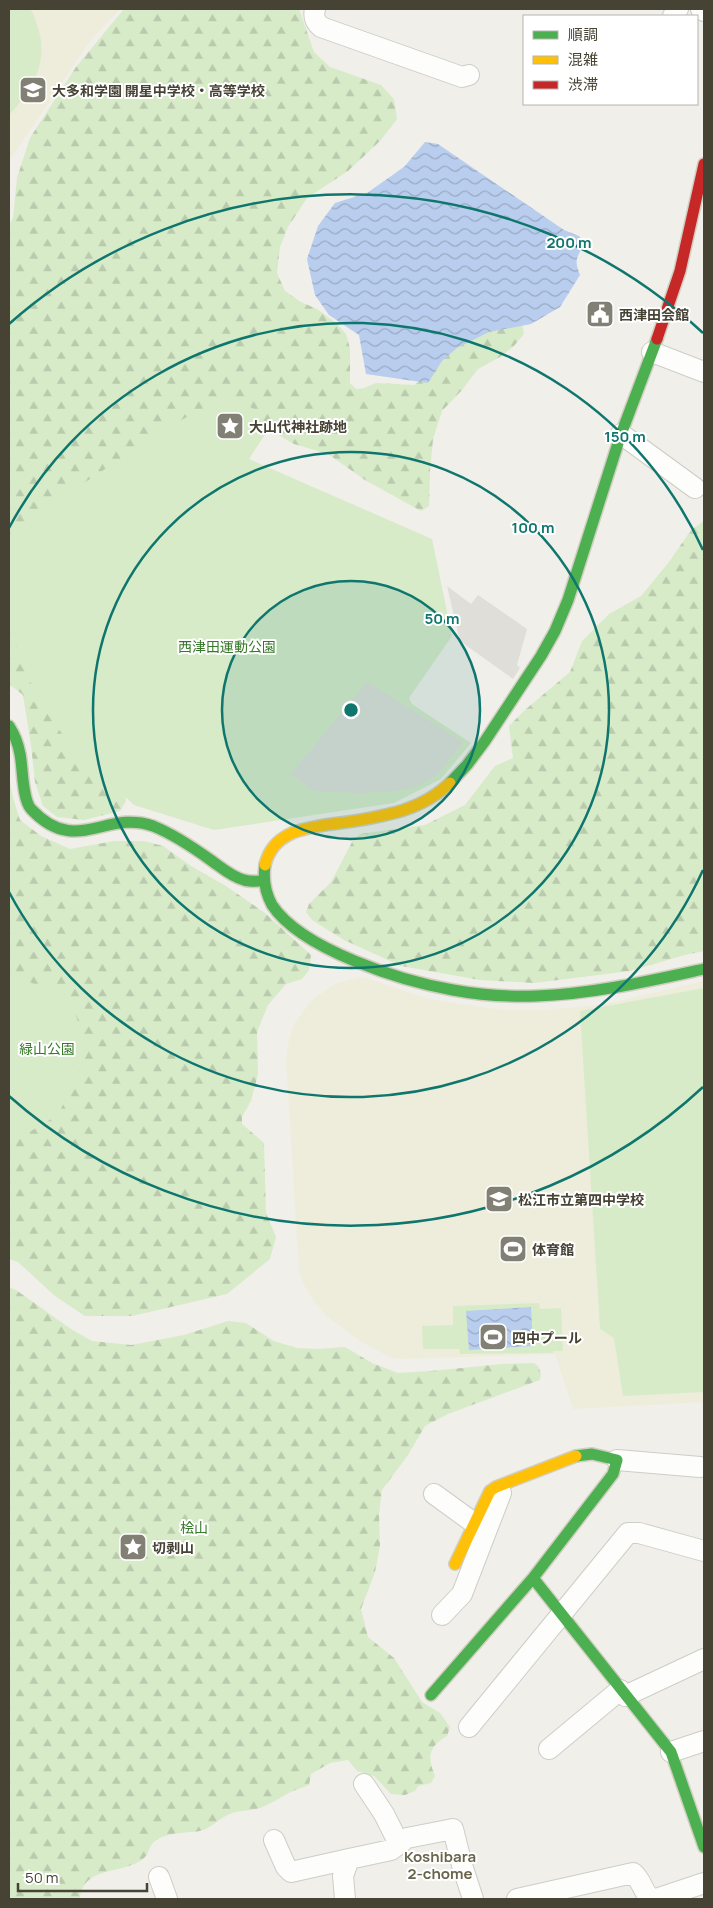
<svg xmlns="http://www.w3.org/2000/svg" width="713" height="1908" font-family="Manrope,'Noto Sans JP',sans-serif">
	<defs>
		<pattern id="forest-firs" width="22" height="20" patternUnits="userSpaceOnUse" patternTransform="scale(1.25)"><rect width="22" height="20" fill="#d7ebc9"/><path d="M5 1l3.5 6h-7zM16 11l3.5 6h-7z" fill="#bacbad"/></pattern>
		<pattern id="water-waves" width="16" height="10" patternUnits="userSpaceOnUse" patternTransform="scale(1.25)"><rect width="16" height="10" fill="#b9ceef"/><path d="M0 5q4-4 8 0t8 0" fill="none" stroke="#98a9c2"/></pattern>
	</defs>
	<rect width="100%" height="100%" fill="#f0efe9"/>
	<path fill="#eeeddb" d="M9,9H120L91,40L9,161Z
		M363,977L428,999L502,1010H548L606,1004L704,981V1402L573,1409L555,1354L400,1359L392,1358L358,1340L328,1317L315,1303L304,1285L299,1271L286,1058L289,1040L294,1024L312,1000L336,983Z"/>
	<path fill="url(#forest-firs)" d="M124,9H299L314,52L330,67L381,85L394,99L397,119L380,141L348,171L307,198L288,227L280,247L277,273L285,291L301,302L317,309L336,323L346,334L350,348V383L356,389L364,388L376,383L414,385L425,378L452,347L484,331L522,323L524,334L513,347L500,357L478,369L462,390L442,411L433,439L430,471L429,506L421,511L365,480L328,454L294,444L258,423L123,780L126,801L120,811L84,820L57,817L43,806L35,782L31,745L23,695L12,686L9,687V225L13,218L17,178L30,138L76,67Z
		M704,521V951L685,955L630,971L534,983L480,980L401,966L344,940L312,920L306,912L309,904L331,882L352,842L360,834L425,825L465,805L495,766L513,758L509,726L526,709L570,672L582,641L609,614L641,596L669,562L691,530Z
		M9,777L13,798L20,820L41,836L70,849L114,841H144L163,846L191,866L226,886L265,913L311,955L309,970L302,979L286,984L268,1005L257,1032L258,1074L251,1101L242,1117V1124L264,1143L266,1213L276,1237L270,1259L227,1294L132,1316H85L55,1296L18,1262L9,1259Z
		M9,1287L16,1290L71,1329L92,1341L131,1345L184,1335L228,1321L246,1323L274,1341L297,1348L318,1349L345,1347L372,1363L398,1373L431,1371L502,1364L534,1363L538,1366L541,1373L540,1380L448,1414L425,1426L408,1455L382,1490L379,1514L380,1546L375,1572L361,1609L368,1637L394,1658L422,1702L440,1713L450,1727L447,1736C428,1747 427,1757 435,1776L431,1783L418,1786L415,1791L405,1795L391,1794L374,1776L357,1771L348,1760L330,1763L311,1774L309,1785C302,1788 294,1790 287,1794C278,1799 270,1804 260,1808C250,1811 240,1810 230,1814C219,1818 212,1828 200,1831C188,1833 174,1832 162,1837C147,1843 151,1853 143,1859C122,1875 83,1865 80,1899H9Z"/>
	<path fill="#d7ebc9" d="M9,9C14,9 23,7 28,9C34,10 35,20 37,25C50,60 33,90 9,115Z
		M226,401L243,403L261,413L266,433L249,459L432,539L452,636L409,698L412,704L471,743L441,779L394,803L214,830L134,805L71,746L39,702L18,653L9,613V544L19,526L161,432L199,410Z
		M9,974L70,998L88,1052L58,1115L14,1141L9,1139Z
		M704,988V1392L623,1396L614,1338L600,1329L580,1011Z
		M539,1303L540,1309L561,1308L563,1351H553V1353L460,1354L459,1349H423L422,1326L453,1325V1306Z"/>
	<path fill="#dfded9" d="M447,586L471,604L478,595L527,629L517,665L520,668L513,679L460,641Z
		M367,682L463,742L438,774L418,786L394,791L360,793L314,791L291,774Z"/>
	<path fill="url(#water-waves)" d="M425,142L438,144L564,230L579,236L584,243C578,258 573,258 580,275L560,307L531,324L489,332L457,348L442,361L428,383L366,374L359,335L329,315L315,295L307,259L318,226L335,203L367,193L404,167Z
		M531,1307L533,1346L469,1350L466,1311Z"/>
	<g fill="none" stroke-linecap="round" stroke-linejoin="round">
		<defs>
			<path id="street" d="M315,9C313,17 315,22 321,27L462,77L469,75
				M701,9L704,11
				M673,16L678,9
				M652,352L704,372
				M621,434L695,488
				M617,1460L700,1467
				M434,1494L474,1523
				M442,1615L462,1594L501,1493
				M625,1696L704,1659
				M469,1727L628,1533H639L704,1551
				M549,1749L620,1690
				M671,1752L704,1741
				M364,1784L384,1814L399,1844
				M274,1840L286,1867L291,1872L349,1859
				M159,1877L167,1899
				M345,1899L343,1876L349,1859L391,1850L407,1838L453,1829L462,1865L473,1899
				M517,1899L633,1873C642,1880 643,1893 651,1899
				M656,1899L704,1883"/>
			<path id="fast" d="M9,726C15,735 18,743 20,754C23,768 22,799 31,809C76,857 106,809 153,826C173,834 194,848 212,861C222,868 232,877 244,880C250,882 257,881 263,881
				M450,783L467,765L485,741L541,656L555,631L568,600L620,437L657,339
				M265,865C263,879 265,892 272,905C302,950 402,981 453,990C480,995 509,997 536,996C593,994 649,981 704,969
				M533,1578L671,1752L704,1847
				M431,1695L533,1578L613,1474L617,1460L592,1454L576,1456"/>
			<path id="slow" d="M265,865C273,832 304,828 332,824C350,822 368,819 385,815C410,810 432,800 450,783
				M455,1564L490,1491L496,1487L576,1456"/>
			<path id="jam" d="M657,339L680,271L704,164"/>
		</defs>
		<use href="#street" stroke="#cecdc7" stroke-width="22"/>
		<use href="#fast" stroke="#d0cec0" stroke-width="14"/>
		<use href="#slow" stroke="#d0cec0" stroke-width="14"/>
		<use href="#jam" stroke="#d0cec0" stroke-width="14"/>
		<use href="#street" stroke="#fdfdfc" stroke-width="20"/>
		<use href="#fast" stroke="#4caf50" stroke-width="11"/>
		<use href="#slow" stroke="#ffc107" stroke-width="11"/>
		<use href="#jam" stroke="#c62828" stroke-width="11"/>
	</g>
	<circle cx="351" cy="710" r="129" fill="#0f766e" fill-opacity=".12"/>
	<g fill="none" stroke="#0f766e" stroke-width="2.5">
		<circle cx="351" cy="710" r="129"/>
		<circle cx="351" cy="710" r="258"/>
		<path d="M703 870A387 387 0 0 1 9 892M9 528A387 387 0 0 1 703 550"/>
		<path d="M703 1087A516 516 0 0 1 9 1096M9 324A516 516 0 0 1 703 333"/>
	</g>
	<defs>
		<symbol id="school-square" viewBox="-11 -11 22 22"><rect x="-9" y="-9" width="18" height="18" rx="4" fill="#827f74" stroke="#fff"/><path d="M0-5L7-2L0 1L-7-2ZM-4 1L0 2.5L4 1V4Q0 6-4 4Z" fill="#fff"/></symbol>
		<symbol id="civic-square" viewBox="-11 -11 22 22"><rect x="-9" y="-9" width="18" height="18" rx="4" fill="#827f74" stroke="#fff"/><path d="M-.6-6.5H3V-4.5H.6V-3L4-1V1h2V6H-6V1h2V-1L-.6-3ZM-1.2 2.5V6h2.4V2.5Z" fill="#fff"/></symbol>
		<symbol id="sight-square" viewBox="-11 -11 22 22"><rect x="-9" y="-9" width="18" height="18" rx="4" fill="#827f74" stroke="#fff"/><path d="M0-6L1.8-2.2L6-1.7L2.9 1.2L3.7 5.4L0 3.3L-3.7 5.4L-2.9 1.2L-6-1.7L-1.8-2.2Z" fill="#fff"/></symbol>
		<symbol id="stadium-square" viewBox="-11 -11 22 22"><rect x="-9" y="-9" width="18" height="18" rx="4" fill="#827f74" stroke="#fff"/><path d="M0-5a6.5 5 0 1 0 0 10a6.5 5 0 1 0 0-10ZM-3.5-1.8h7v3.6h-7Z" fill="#fff"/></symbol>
	</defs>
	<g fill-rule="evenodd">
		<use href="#school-square" x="17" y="74" width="32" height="32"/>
		<use href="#civic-square" x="584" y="298" width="32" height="32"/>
		<use href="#sight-square" x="214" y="410" width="32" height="32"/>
		<use href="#school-square" x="483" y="1183" width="32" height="32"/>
		<use href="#stadium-square" x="497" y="1233" width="32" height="32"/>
		<use href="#stadium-square" x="477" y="1321" width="32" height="32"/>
		<use href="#sight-square" x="117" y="1531" width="32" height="32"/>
	</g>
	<g text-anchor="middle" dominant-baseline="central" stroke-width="4" stroke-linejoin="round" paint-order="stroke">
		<g font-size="14" font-weight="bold" fill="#464335" stroke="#fff" text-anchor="start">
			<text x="52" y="90">大多和学園 開星中学校・高等学校</text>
			<text x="619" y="314">西津田会館</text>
			<text x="249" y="426">大山代神社跡地</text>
			<text x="518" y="1199">松江市立第四中学校</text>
			<text x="532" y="1249">体育館</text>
			<text x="512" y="1337">四中プール</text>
			<text x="152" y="1547">切剥山</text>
		</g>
		<g font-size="14" fill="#367928" stroke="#fff">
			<text x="227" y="646">西津田運動公園</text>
			<text x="47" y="1048">緑山公園</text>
			<text x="194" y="1527">桧山</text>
		</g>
		<g font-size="15" font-weight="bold" fill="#69644c" stroke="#fff">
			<text x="440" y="1856">Koshibara<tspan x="440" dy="17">2-chome</tspan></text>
		</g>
	</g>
	<circle cx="351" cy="710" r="8" fill="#0f766e" stroke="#fff" stroke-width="2.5"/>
	<g font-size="15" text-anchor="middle" font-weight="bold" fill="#0f766e" stroke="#fff" stroke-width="4" stroke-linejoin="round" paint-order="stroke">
		<text x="569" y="248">200 m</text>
		<text x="625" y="442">150 m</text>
		<text x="533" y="533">100 m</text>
		<text x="442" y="624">50 m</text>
	</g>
	<rect width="713" height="1908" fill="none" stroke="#464335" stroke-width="20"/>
	<rect x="523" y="15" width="175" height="90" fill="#ffffff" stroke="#b5b4ae"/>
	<rect x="533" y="31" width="25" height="8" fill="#4caf50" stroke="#b5b4ae"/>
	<text x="568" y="40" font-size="15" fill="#464335">順調</text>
	<rect x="533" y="56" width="25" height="8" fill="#ffc107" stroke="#b5b4ae"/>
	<text x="568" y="65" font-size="15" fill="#464335">混雑</text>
	<rect x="533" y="81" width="25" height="8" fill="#c62828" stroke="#b5b4ae"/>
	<text x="568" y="90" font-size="15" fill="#464335">渋滞</text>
	<path d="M18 1883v8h129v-8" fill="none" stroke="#464335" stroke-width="2.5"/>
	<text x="25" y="1883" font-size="15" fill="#464335" stroke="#ffffff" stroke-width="4" paint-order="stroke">50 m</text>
</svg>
